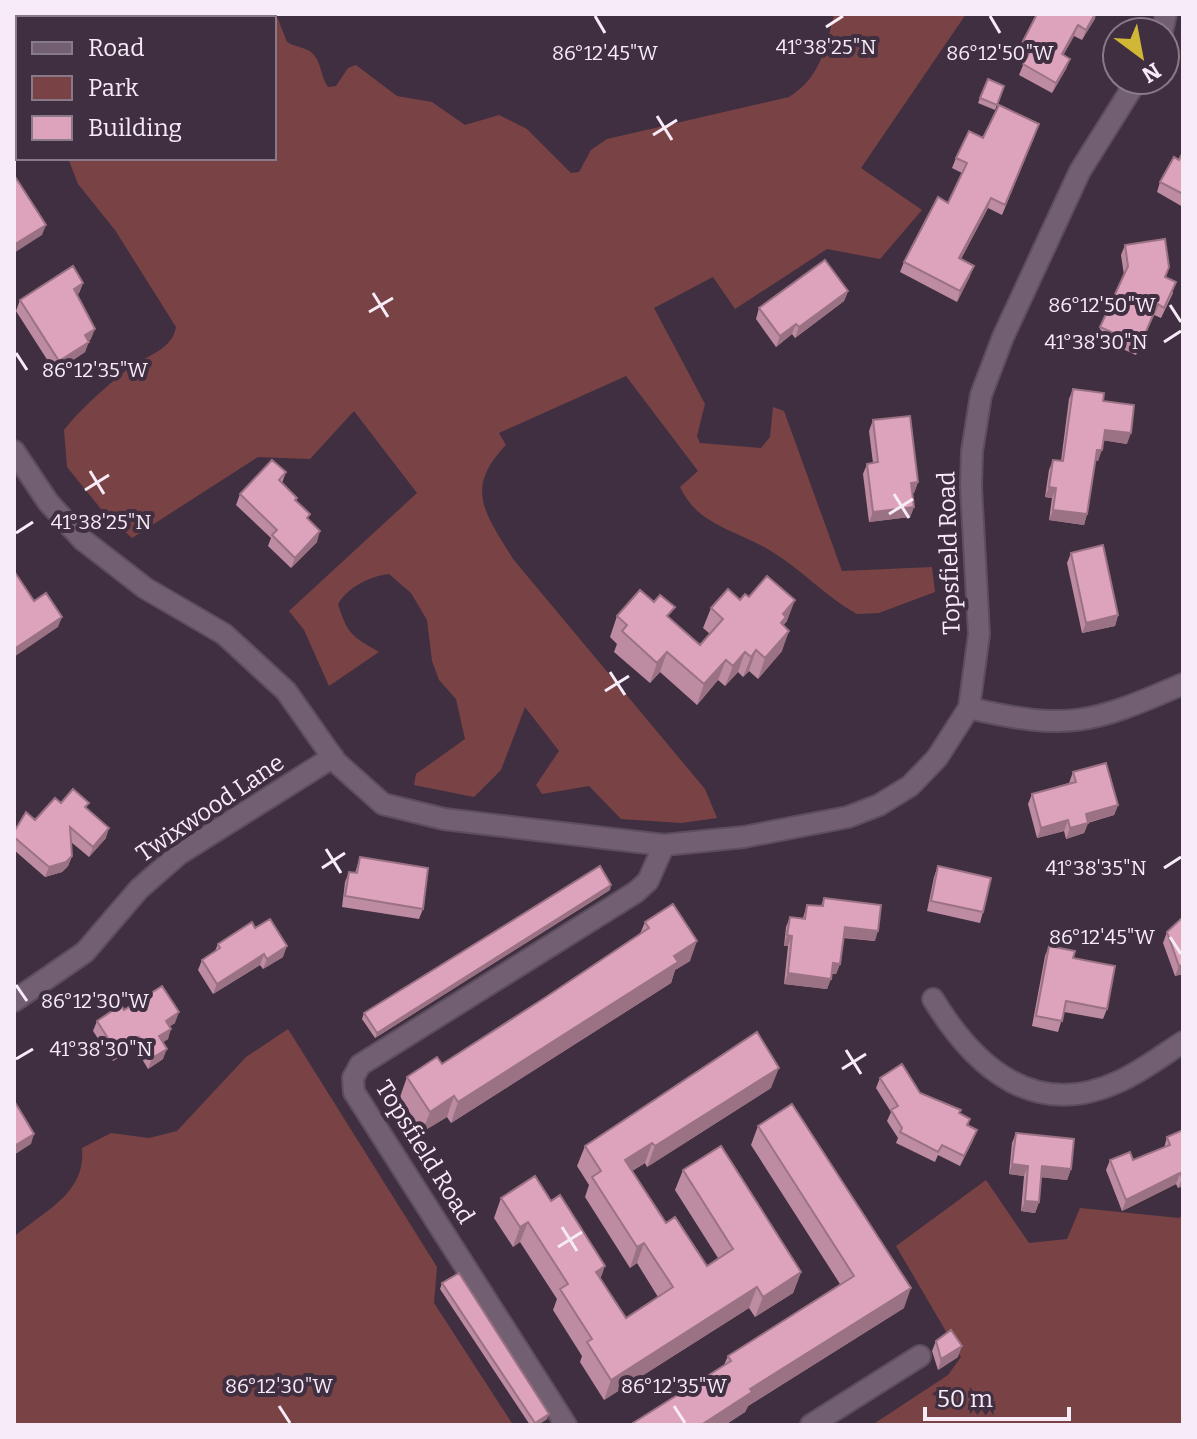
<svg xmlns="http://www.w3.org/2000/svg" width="1197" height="1439" font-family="Bitter,serif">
	<rect width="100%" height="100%" fill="#402f41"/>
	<path fill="#794345" d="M14,14H271L278,19L287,42C295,47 304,47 311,52C322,61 320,76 328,87L336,86L348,68L356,65L397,96L432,102L465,125L499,115L527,129L571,173L579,172L591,150L607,139L789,97C820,78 826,48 834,14H966L861,168L922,210L880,259L827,249L735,309L713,277L654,308L705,404L697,436L700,443L761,448L770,437L773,407L784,411L842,571L932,567L935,592L879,613L857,614C826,597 801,569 771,551C737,530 698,526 680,487L698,471L626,376L499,433L506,445C463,489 486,514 513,559L705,789L717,818L681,823L621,819L589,786L542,794L536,785L559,751L525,707L501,770L474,797L414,785L416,774L465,739L456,699L439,680L432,661L427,620L411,593L389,574C370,576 348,587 338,604C347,634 353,637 379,652L329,686L304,630L289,611L417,493L354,411L310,459L258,457L132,538L101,509L67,467L64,430C80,409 104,389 124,372C141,357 172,352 176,327L115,230L78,184L68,158H274V18H18V52L14,45Z
		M288,1029L437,1267L434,1303L513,1425H14V1237C46,1209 86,1194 82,1148L111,1133L149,1138L177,1131L246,1057Z
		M986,1180L1029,1243L1067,1239L1080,1208L1179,1218L1183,1215V1425H872L948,1375L961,1357L896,1246Z"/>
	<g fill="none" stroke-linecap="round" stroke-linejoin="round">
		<defs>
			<path id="street" d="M1162,32L1166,14
				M14,451L48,502L83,540L145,588L224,634L286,691L336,762L383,804L444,819L664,845L744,837L848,817L879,805L910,786L937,758L969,708L979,634L971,487L972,451L981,395L1003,337L1080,171L1137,80
				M969,708C1068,731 1091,724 1183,684
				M933,999C975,1068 1035,1121 1120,1081C1142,1071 1163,1055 1183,1042
				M14,1001L85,952L139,889L179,854L333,757
				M566,1425L354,1092L353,1078L360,1065L636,892L648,881L664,845
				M811,1425L920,1356"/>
		</defs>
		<use href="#street" stroke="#5d4e5d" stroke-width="24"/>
		<use href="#street" stroke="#725f72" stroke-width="20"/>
	</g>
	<path fill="#be8ca2" d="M1037,14H1096L1082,40L1074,36L1063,55L1070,59L1066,69L1052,93L1019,75L1026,58L1018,54Z
		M988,79L1004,86L995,110L978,103Z
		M1035,135L1002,215L988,208L961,259L970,276L957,302L900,272L904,262L948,203L962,173L952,168L956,158L983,138Z
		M1183,152V207L1157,192L1160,182L1179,160Z
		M1125,245L1169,267L1166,277L1173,293L1161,318L1154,315L1136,355L1096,337L1124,275L1121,255Z
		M83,283L79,293L77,295L91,339L88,341L85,352L55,372L16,311L20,300Z
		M848,291L844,301L795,338L792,334L776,347L756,319L759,308Z
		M1073,389L1103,401L1127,444L1103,440L1098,461L1095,460L1087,514L1084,525L1049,520L1052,498L1045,497L1049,470L1053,460L1061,461L1069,399Z
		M873,420L918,482L914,493H912L914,507L910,517L869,522L863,474L867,464L873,463L869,431Z
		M286,472L282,483L297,498L296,501L308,520L317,542L291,568L268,546L271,538L236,505L240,494Z
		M1071,553L1118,615L1115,626L1082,633L1067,563Z
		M749,597L787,621L783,625L782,651L758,679L749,671L743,677L738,672L725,686L718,680L697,705L660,672L650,683L614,652L617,644L610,637L617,616L670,619L700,645L710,634L703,628L711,608Z
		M1073,772L1118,805L1114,815L1088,823L1084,833L1066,839L1064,831L1037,838L1028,804L1032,794L1069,783Z
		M61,803L87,808L106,838L89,857L71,842L72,856L68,866L62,872L45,877L14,850V832L35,820Z
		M360,857L423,909L419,919L342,907L345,882L349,872L355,873Z
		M938,866L983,912L980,923L927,911L934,877Z
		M610,890L375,1038L362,1019L364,1013Z
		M824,898L875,941L843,938L840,964L836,974H832L827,989L784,984L788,946H784L786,927L790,917L803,918L807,905L821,906Z
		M1183,917V974L1175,976L1163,943L1167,932Z
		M645,922L690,961L675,970L671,983L451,1123L447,1117L422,1132L400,1097L407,1077L442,1064L546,997L640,934Z
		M255,928L283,957L263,969L260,965L213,994L198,970L202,960L215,951L218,944Z
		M1049,946L1073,958L1107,1009L1103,1019L1064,1012L1058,1032L1032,1026L1045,956Z
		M124,1010L175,1023L170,1026L168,1039L163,1042V1059L148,1069L135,1047L113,1061L93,1031L97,1021Z
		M880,1078L920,1093L970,1119L968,1125L973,1140L960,1166L938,1155L935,1162L896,1143L898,1138L887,1121L891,1112L876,1088Z
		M771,1088L647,1167L645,1163L632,1171L666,1223L707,1266L718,1258L675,1190L683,1170L801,1272L793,1293L755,1317L749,1308L604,1400L580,1362L582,1356L553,1310L557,1299L520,1242L513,1247L494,1218L501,1198L600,1279L626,1318L658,1297L637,1263L630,1268L585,1197L589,1185L577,1166L585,1146Z
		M758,1126L904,1308L748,1406L745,1412L725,1425H630L724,1365L728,1356L840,1284L751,1145Z
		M1183,1130V1186L1178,1188L1176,1184L1122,1211L1106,1170L1110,1160H1133L1164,1148L1167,1137Z
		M1016,1133L1071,1169L1067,1180L1041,1177L1039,1202L1035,1213L1021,1211L1024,1176L1009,1174L1012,1143Z
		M442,1283L547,1419L538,1425H530L440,1289Z
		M936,1341L958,1357L938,1370L932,1351Z"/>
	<path fill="#9b7284" d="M1095,14H1096L1095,19L1082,40L1086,30Z
		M1078,25L1074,36L1058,65L1062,54Z
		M1070,59L1066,69L1052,93L1056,83Z
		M991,198L988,208L956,268L959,258Z
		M46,225L42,235L14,253L15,244Z
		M974,266L970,276L957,302L960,291Z
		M83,283L79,293L70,300L74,289Z
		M848,291L844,301L795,338L799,327Z
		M796,324L792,334L776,347L780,336Z
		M95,329L91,339L81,345L85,335Z
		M89,342L85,352L55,372L59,361Z
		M1105,430L1131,433L1127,444L1101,440Z
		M1097,450H1102L1098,461L1093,460Z
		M918,482L914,493L907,494L911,483Z
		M1049,487L1056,488L1052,498L1045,497Z
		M914,507L910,517L869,522L873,512Z
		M1053,510L1087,514L1084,525L1049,520Z
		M320,531L317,542L291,568L295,558Z
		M795,600L787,621L783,626L779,637L783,614Z
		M1118,615L1115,626L1082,633L1086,623Z
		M62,617L58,627L14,657V649Z
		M789,631L782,651L758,679L765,658Z
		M756,650L749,671L743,677L751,657Z
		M667,652L660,672L650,683L657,663Z
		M745,652L738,672L725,686L733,666Z
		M726,660L718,680L697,705L704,684Z
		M1118,805L1114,815L1082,824L1086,814Z
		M1068,820L1064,831L1037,838L1041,828Z
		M1088,823L1084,833L1066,839L1070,828Z
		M109,828L106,838L89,857L93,847Z
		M72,856L68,866L62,872L45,877L49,867Z
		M611,885L610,890L375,1038L377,1033Z
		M845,927L878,931L875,941L841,937Z
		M787,935L792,936L788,946H784Z
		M697,941L690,961L675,970L671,983L451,1123L458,1102Z
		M287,946L283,957L263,969L267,959Z
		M264,954L260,965L213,994L217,984Z
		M833,963L840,964L836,974L829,973Z
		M1183,965V974L1175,976L1179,966Z
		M788,973L831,979L827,989L784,984Z
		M179,1012L175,1023L162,1031L166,1021Z
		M171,1029L168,1039L156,1047L159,1036Z
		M139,1037L135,1047L113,1061L116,1051Z
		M167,1049L163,1059L148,1069L152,1058Z
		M779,1068L771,1088L647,1167L655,1146Z
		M454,1096L447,1117L422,1132L430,1112Z
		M977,1130L973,1140L960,1166L964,1156Z
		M34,1134L31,1144L14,1155V1146Z
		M652,1143L645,1163L618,1180L625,1160Z
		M1012,1164L1028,1166L1024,1176L1009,1174Z
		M1042,1166L1071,1169L1067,1180L1039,1177Z
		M1180,1173L1176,1184L1122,1211L1126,1200Z
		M1183,1177V1186L1178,1188L1182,1178Z
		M1025,1201L1039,1202L1035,1213L1021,1211Z
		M528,1222L520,1242L513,1247L520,1227Z
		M644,1243L637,1263L630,1268L637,1247Z
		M605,1266L598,1286L596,1272Z
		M801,1272L793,1293L755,1317L763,1297Z
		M757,1287L749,1308L604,1400L611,1380Z
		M911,1288L904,1308L748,1406L745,1412L725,1425H701L750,1389Z
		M962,1346L958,1357L938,1370L941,1359Z
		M549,1414L547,1419L538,1425H534Z"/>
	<path fill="#dda3bc" stroke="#9b7284" stroke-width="2" d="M1037,14H1095L1086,30L1078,25L1062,54L1070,59L1056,83L1023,64L1032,48L1022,43Z
		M988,79L1004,86L997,105L980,98Z
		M999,105L1039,124L1005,205L991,198L959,258L974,266L960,291L904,262L938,197L948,203L967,163L956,158L969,131L983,138Z
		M1183,152V194L1160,182L1174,157L1179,160Z
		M14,175L46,225L15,244H14Z
		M1165,239L1169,267L1165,277L1176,282L1164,308L1158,304L1140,345L1100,327L1128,266L1125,245Z
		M825,260L848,291L799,327L796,324L780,336L759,308Z
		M73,266L83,283L74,289L95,329L85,335L89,342L59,361L20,300Z
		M1073,389L1104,393L1103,401L1134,405L1131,433L1105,430L1102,450H1097L1087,514L1053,510L1056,488L1049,487L1053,460L1063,461Z
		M910,416L918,482L911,483L914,507L873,512L867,464L878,462L873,420Z
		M272,460L286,472L279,480L297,498L295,500L310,514L307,518L320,531L295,558L272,535L277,530L240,494Z
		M1103,545L1118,615L1086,623L1071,553Z
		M14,571L34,601L46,593L62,617L14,649Z
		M767,576L795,600L783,614L786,617L781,623L789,631L765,658L756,650L751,657L745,652L733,666L726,660L704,684L667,652L657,663L622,631L627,625L617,616L640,590L654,602L660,595L675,607L667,616L700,645L723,619L711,608L728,589L740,600L745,594L749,597Z
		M1106,763L1118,805L1086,814L1088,823L1070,828L1068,820L1041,828L1032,794L1076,782L1073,772Z
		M73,789L89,803L85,807L109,828L93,847L70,827L72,856L66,862L49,867L14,837V832L26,812L35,820L55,798L61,803Z
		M360,857L428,868L423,909L345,896L349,872L357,873Z
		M600,866L611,885L377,1033L364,1013Z
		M938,866L991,878L983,912L931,901Z
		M824,898L881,905L878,931L845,927L840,964L833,963L831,979L788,973L792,936L787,935L790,917L805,919L807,905L823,906Z
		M673,904L697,941L674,956L678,962L458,1102L454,1096L430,1112L407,1077L437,1057L442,1064L546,997L649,928L645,922Z
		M1183,917V965L1179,966L1167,932Z
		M270,919L287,946L267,959L264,954L217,984L202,960L220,948L218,944L252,922L255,928Z
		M1049,946L1075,951L1073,958L1115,966L1107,1009L1066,1001L1062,1021L1036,1016Z
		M162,986L179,1012L166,1021L171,1029L159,1036L167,1049L152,1058L139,1037L116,1051L97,1021L121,1005L124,1010Z
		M757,1032L779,1068L655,1146L652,1143L625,1160L666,1223L675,1217L707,1266L733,1249L683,1170L721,1146L801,1272L763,1297L757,1287L611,1380L587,1342L592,1339L560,1289L568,1284L528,1222L520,1227L501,1198L535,1176L551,1201L560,1195L605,1266L596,1272L626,1318L673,1287L644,1243L637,1247L592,1177L601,1171L585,1146Z
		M902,1064L920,1093L961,1110L959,1113L970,1119L967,1125L977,1130L964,1156L942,1145L938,1152L900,1132L902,1128L891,1110L898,1106L880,1078Z
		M16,1104L34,1134L14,1146V1106Z
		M792,1104L911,1288L750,1389L752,1392L701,1425H630L731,1361L728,1356L854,1276L758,1126Z
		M1183,1130V1177L1182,1178L1180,1173L1126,1200L1110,1160L1130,1152L1133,1160L1170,1145L1167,1137Z
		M1016,1133L1074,1139L1071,1169L1042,1166L1039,1202L1025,1201L1028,1166L1012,1164Z
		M459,1273L549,1414L535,1423L442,1283Z
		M951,1330L962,1346L941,1359L936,1341Z"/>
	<path fill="none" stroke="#f6ebf6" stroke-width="3" d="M595,16L605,33M990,16L1000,33M826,27L843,16M657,116L672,140M653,135L677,120M373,293L388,317M1170,305L1181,322M369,312L393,298M1164,342L1181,331M16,353L27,370M90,471L104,494M85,490L109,475M894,494L909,518M889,514L913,499M16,533L33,522M610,672L625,695M605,691L629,676M326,849L341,873M322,868L345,853M1164,868L1181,857M1170,937L1181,954M16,985L27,1001M846,1050L861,1074M16,1059L33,1049M842,1069L866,1054M562,1227L577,1251M558,1247L582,1232M279,1406L290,1423M674,1406L685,1423"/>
	<g text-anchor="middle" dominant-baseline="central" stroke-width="8" stroke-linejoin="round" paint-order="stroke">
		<g font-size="24" fill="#f6ebf6" stroke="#402f41">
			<text transform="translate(949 553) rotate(-92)">Topsfield Road</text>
			<text transform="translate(210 808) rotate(-34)">Twixwood Lane</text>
			<text transform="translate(425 1152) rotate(58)">Topsfield Road</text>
		</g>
	</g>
	<g font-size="20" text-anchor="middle" fill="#f6ebf6" stroke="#402f41" stroke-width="8" stroke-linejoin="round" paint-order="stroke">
		<text x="826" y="54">41°38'25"N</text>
		<text x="605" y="60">86°12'45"W</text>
		<text x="1000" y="60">86°12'50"W</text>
		<text x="1102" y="312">86°12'50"W</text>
		<text x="1096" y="349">41°38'30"N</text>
		<text x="95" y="377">86°12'35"W</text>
		<text x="101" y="529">41°38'25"N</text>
		<text x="1096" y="875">41°38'35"N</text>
		<text x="1102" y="944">86°12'45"W</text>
		<text x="95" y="1008">86°12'30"W</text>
		<text x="101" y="1056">41°38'30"N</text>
		<text x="279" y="1393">86°12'30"W</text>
		<text x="674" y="1393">86°12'35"W</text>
	</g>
	<rect width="1197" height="1439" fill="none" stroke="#f6ebf6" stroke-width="32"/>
	<rect x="16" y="16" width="260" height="144" fill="#402f41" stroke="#897a89" stroke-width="2"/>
	<rect x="32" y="42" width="40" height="12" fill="#725f72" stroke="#897a89" stroke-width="2"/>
	<text x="88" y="56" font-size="24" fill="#f6ebf6">Road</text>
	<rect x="32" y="76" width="40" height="24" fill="#794345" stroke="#897a89" stroke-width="2"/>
	<text x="88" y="96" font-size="24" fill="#f6ebf6">Park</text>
	<rect x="32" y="116" width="40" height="24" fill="#dda3bc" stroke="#897a89" stroke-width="2"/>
	<text x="88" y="136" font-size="24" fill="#f6ebf6">Building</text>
	<g transform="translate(1141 56) rotate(148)"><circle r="38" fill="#402f41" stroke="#897a89" stroke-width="2"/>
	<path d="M0-6L14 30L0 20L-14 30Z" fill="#d1b736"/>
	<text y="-12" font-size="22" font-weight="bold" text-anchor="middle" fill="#f6ebf6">N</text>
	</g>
	<path d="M925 1407v12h144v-12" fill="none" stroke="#f6ebf6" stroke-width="4"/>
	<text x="937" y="1407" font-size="24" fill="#f6ebf6" stroke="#402f41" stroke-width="6" paint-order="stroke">50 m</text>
</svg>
